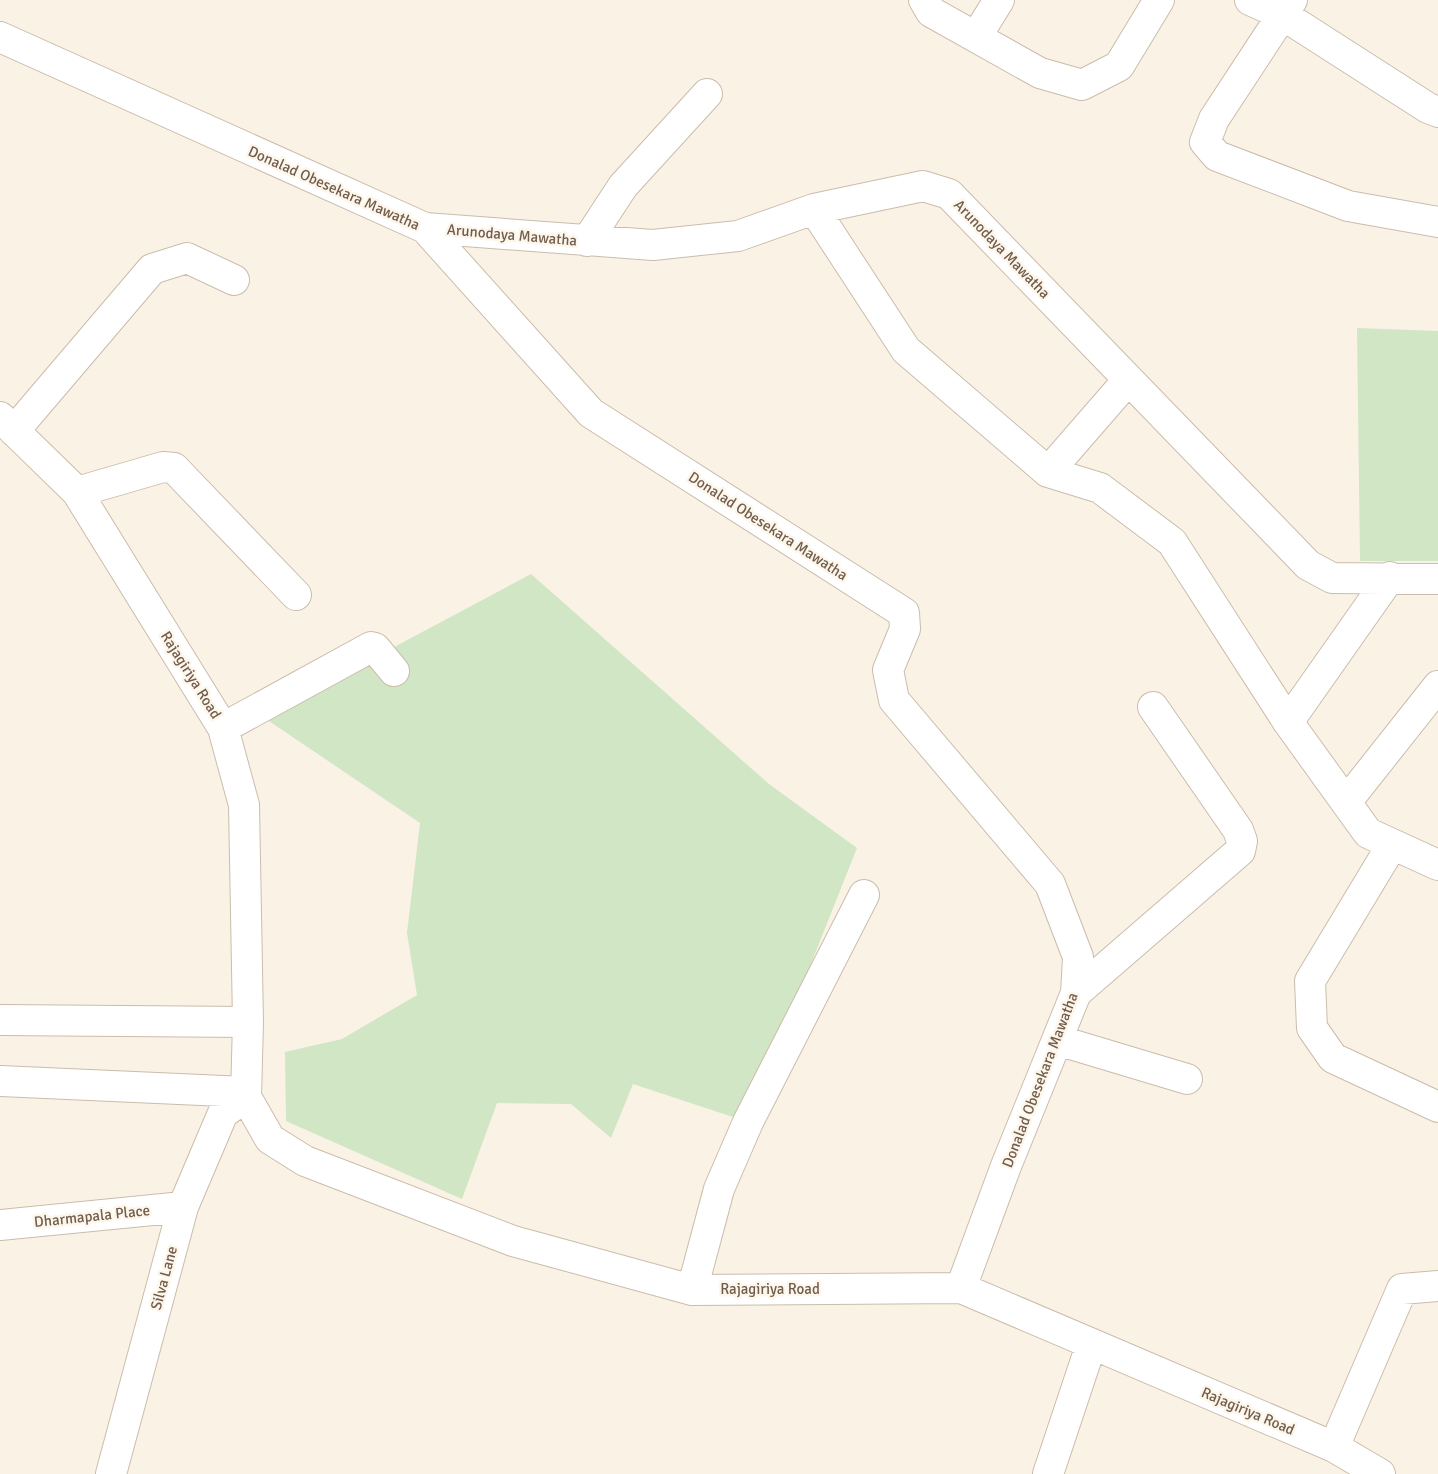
<svg xmlns="http://www.w3.org/2000/svg" width="1438" height="1474" font-family="Signika,sans-serif">
	<rect width="100%" height="100%" fill="#faf3e5"/>
	<path fill="#d0e6c5" d="M1357,328L1438,331V561H1360Z
		M531,574L769,784L857,848L748,1122L633,1084L611,1138L571,1104L497,1103L462,1199L286,1121L285,1052L342,1039L417,995L407,933L420,823L263,717Z"/>
	<g fill="none" stroke-linecap="round" stroke-linejoin="round">
		<defs>
			<path id="minor" d="M924,0L931,12L1040,73L1082,85L1119,66L1159,0
				M1250,0L1283,15L1428,108L1438,112
				M1292,0L1214,119L1205,142L1217,156L1348,206L1438,222
				M0,37L425,228L591,413L904,613L905,629L888,670L894,700L1050,884L1078,957L1076,993L1006,1166L961,1288
				M976,37L999,0
				M814,209L906,350L1048,472L1100,488L1172,542L1288,722L1368,833L1438,865
				M425,228L653,245L738,236L814,209L923,186L949,194L1308,565L1332,578L1438,579
				M587,241L623,186L707,94
				M0,417L77,492L223,728L244,805L248,1022L246,1097L270,1139L305,1161L513,1241L692,1290L961,1288L1334,1447L1380,1474
				M14,431L152,269L187,258L234,280
				M1048,472L1128,380
				M77,492L163,467L174,468L296,595
				M1288,722L1390,577
				M223,728L371,647L375,648L394,671
				M1347,801L1438,686
				M1392,845L1310,981L1312,1028L1333,1058L1438,1107
				M1076,993L1240,851L1242,841L1238,830L1153,707
				M0,1020L248,1022
				M1057,1040L1187,1079
				M0,1081L246,1092
				M0,1225L183,1207
				M692,1290L719,1189L748,1122L864,895
				M1334,1447L1402,1289L1438,1286
				M111,1474L183,1207L223,1113L246,1097
				M1048,1474L1091,1345"/>
		</defs>
		<use href="#minor" stroke="#cbbcac" stroke-width="32"/>
		<use href="#minor" stroke="#fff" stroke-width="30"/>
	</g>
	<g text-anchor="middle" dominant-baseline="central" stroke-width="5" stroke-linejoin="round" paint-order="stroke">
		<g font-size="15" fill="#715c4d" stroke="#fdf7eb">
			<text transform="translate(334 188) rotate(24)">Donalad Obesekara Mawatha</text>
			<text transform="translate(512 235) rotate(5)">Arunodaya Mawatha</text>
			<text transform="translate(1002 249) rotate(46)">Arunodaya Mawatha</text>
			<text transform="translate(768 526) rotate(33)">Donalad Obesekara Mawatha</text>
			<text transform="translate(191 675) rotate(58)">Rajagiriya Road</text>
			<text transform="translate(1040 1080) rotate(-69)">Donalad Obesekara Mawatha</text>
			<text transform="translate(92 1216) rotate(-6)">Dharmapala Place</text>
			<text transform="translate(164 1278) rotate(-75)">Silva Lane</text>
			<text x="770" y="1289">Rajagiriya Road</text>
			<text transform="translate(1248 1411) rotate(23)">Rajagiriya Road</text>
		</g>
	</g>
</svg>
